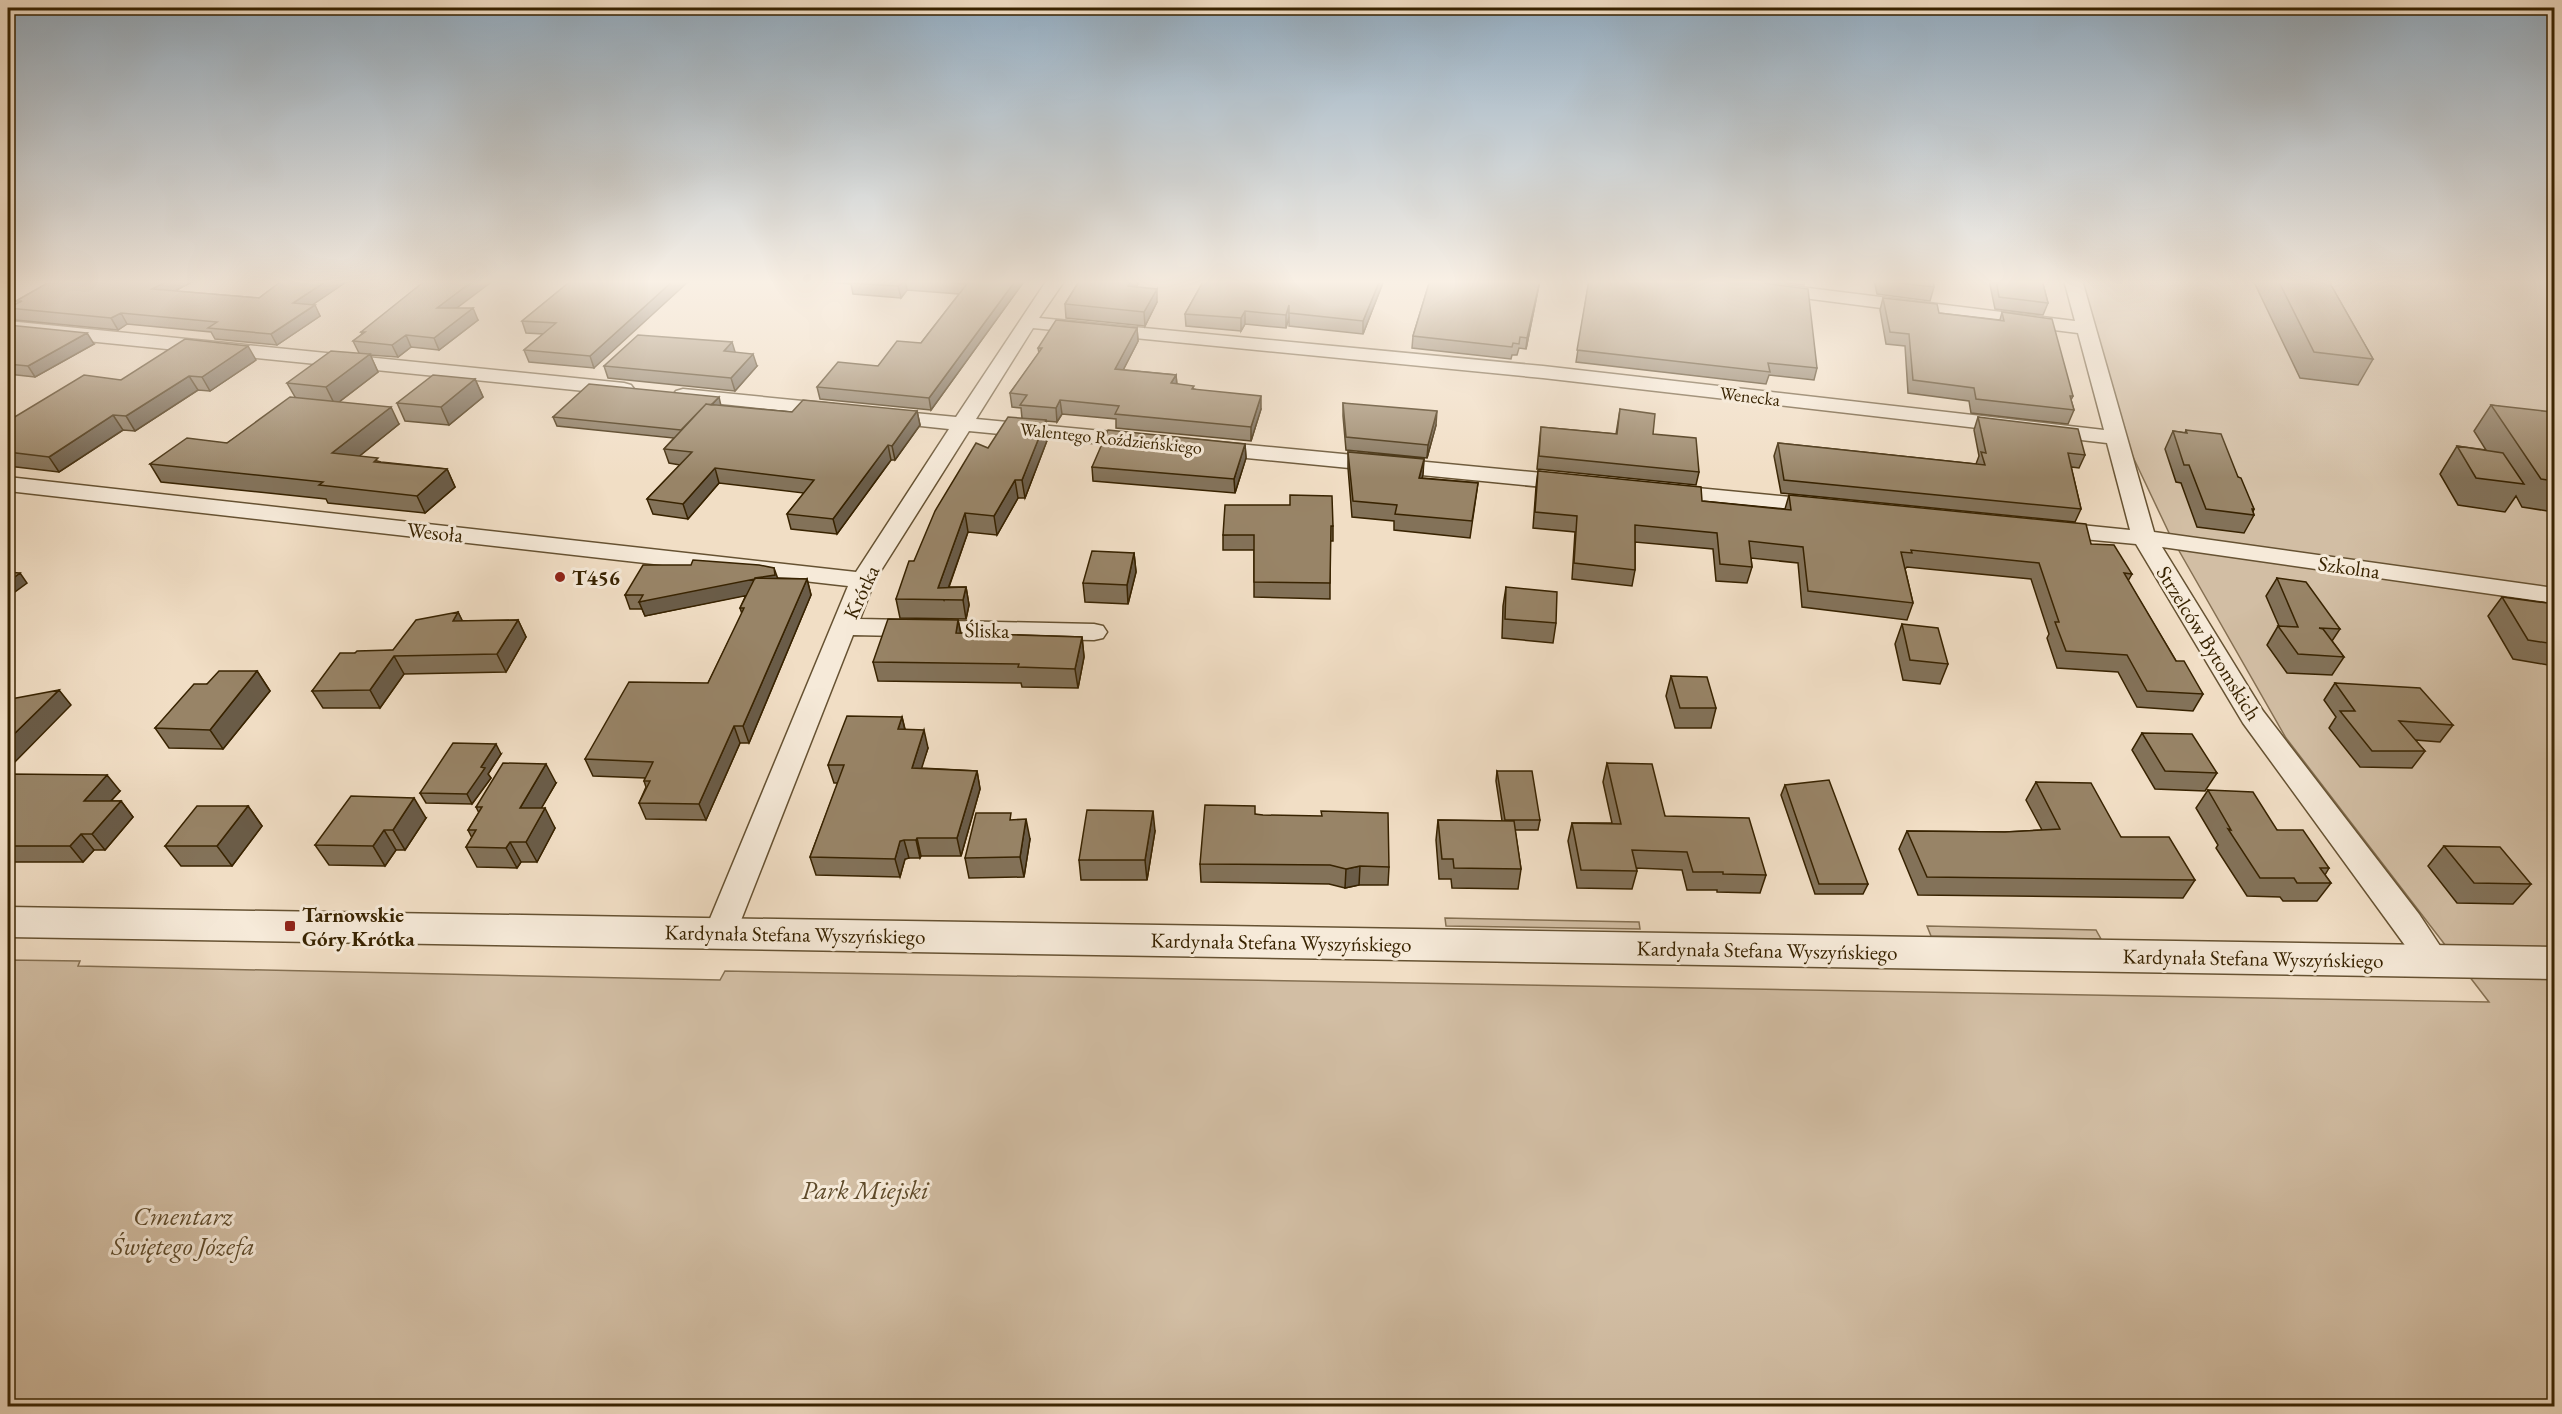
<svg xmlns="http://www.w3.org/2000/svg" width="2562" height="1414" font-family="'EB Garamond',serif">
	<rect width="100%" height="100%" fill="#f1dec5"/>
	<filter id="stains"><feTurbulence type="fractalNoise" baseFrequency=".00333" numOctaves="4"/><feColorMatrix values="0 0 0 0 .2 0 0 0 0 .09 0 0 0 0 .02 0 0 0 .5 -.17"/></filter>
	<radialGradient id="worn" r=".72"><stop offset=".6" stop-color="#630" stop-opacity="0"/><stop offset="1" stop-color="#630" stop-opacity=".3"/></radialGradient>
	<path fill="#d2bea4" stroke="#857052" stroke-width="1.5" d="M2076,280H2554V1406H8V960L80,961L78,966L720,980L725,971L2489,1002L2286,738L2170,535L2107,402Z
		M1445,918L1639,922L1640,929L1446,926Z
		M1927,926L2096,930L2101,939L1931,936Z"/>
	<g fill="none" stroke-linecap="round" stroke-linejoin="round">
		<defs>
			<path id="minor" d="M1047,280H1065L1039,318L1543,366L2104,430L2078,333L1701,285L1695,284L1692,280H1744L2075,321L2064,280H2082L2154,532L2554,588V603L2162,547L2263,711L2419,914L2450,961L2445,970L2434,974L2423,970L2243,723L2136,544L2051,536L2043,534L2039,529L2043,524L2051,522L2130,530L2107,443L1543,378L1033,328L976,419L1574,476L1582,478L1585,483L1582,488L1574,490L969,431L875,580L860,619L1094,624L1103,626L1107,632L1103,638L1094,640L853,635L736,933L731,942L720,946L709,942L704,933L848,586L8,491V477L856,572L949,429L883,422L876,420L873,416L876,412L883,410L956,417Z
				M8,321L624,383L631,385L634,389L631,393L624,395L8,333Z
				M683,389L833,404L840,406L843,410L840,414L833,416L676,399L673,395L676,391Z
				M1666,485L1821,500L1829,502L1832,507L1829,512L1821,514L1658,497L1655,492L1658,487Z"/>
			<path id="tertiary" d="M8,907L2554,947V979L8,937Z"/>
		</defs>
		<use href="#minor" stroke="#665232" stroke-width="3"/>
		<use href="#tertiary" stroke="#665232" stroke-width="3"/>
		<use href="#minor" fill="#f6ead9" fill-rule="evenodd"/>
		<use href="#tertiary" fill="#f6ead9" fill-rule="evenodd"/>
	</g>
	<path fill="#837259" stroke="#382301" stroke-width="1.5" d="M53,280H195L175,291L259,298L283,280H349L313,304L320,316L277,345L215,339L211,332L127,324L118,330L16,320L8,308L18,303L16,301Z
		M572,280L594,368L529,362L524,350L543,334L526,333L522,321Z
		M809,280H1025L931,410L820,399L817,387L878,366L921,343L959,294L907,290L901,298L853,294L851,284Z
		M1080,280H1140L1136,287L1157,302L1145,326L1066,318L1065,304Z
		M1204,280H1384L1363,334L1289,326V317L1286,328L1245,324L1241,331L1186,326L1185,314Z
		M1430,280H1540L1526,349L1519,348L1517,355H1512L1511,359L1412,348L1413,336Z
		M1589,280L1817,368L1814,380L1769,375L1766,384L1576,362Z
		M1762,280H1805L1804,285Z
		M1874,280H1933L1934,287L1930,301L1877,294Z
		M1989,280H2042L2048,303L2043,315L1995,309Z
		M2253,280H2328L2373,359L2358,385L2300,378Z
		M1883,298L1939,313L2000,320L2002,312L2073,396L2071,400L2074,410L2068,424L1971,413L1969,401L1908,393L1905,346L1886,344L1880,310Z
		M457,308L478,320L439,350L411,347L398,357L370,355L378,372L339,402L399,424L359,456L381,462L447,469L455,487L425,513L328,503L326,499L161,482L150,464L227,443L295,397L287,383L359,353L353,341L362,334L361,332Z
		M8,325L94,344L35,377L8,374Z
		M1137,328L1138,341L1123,370L1176,375L1177,384L1261,409L1251,441L1116,428V419L1062,414L1057,422L1046,421L1048,438L1025,498H1018L997,535L968,532L949,587H966L969,605L966,619L900,618L896,599L914,561L988,448L1022,418L1021,408L1012,407L1010,393L1039,353L1038,348Z
		M256,360L210,391L198,390L135,431L123,430L59,472L8,466V421L121,380Z
		M604,366H757L735,391L608,378Z
		M475,379L483,397L449,425L405,421L397,403Z
		M1343,403L1436,425L1427,458L1346,450L1343,416Z
		M2491,405L2554,416V512L2522,507L2516,496L2505,512L2458,505L2440,474L2457,446L2486,450L2474,431Z
		M721,406L792,412L917,411L920,425L895,460H891L837,534L791,529L787,514L804,493L719,483L688,519L653,514L647,499L680,465L669,463L664,449L674,438L557,426L553,417Z
		M1620,409L1653,434L1699,472L1696,485L1537,469L1541,427L1616,434Z
		M1978,417L2085,455L2079,468L2071,467L2081,509L2075,522L1781,493L1774,456L1778,443L1976,464L1979,456L1974,430Z
		M2186,430L2238,477L2254,509L2253,512L2254,515L2244,533L2197,527L2181,483L2176,482L2165,449L2173,431L2185,433Z
		M1245,444L1246,458L1235,493L1093,481L1092,467Z
		M1348,452L1424,459L1422,478L1478,483L1470,538L1394,530V521L1352,517L1348,468Z
		M1538,471L1702,501L1785,509L1789,495L2091,544L2132,574L2128,581L2176,661L2203,694L2193,711L2137,707L2118,672L2057,668L2047,638L2049,634L2031,579L1907,567L1905,569L1913,603L1907,620L1802,607L1798,563L1751,558L1752,567L1747,583L1716,581L1713,549L1635,542V570L1632,586L1572,579L1575,532L1533,528L1536,487Z
		M1333,526V541H1330V599L1254,597V550H1223V535Z
		M1134,553L1136,572L1128,604L1085,602L1083,583Z
		M778,578L807,579L811,595L749,743H740L706,820L646,819L639,803L646,787L644,781L645,778L593,776L585,759L708,683L742,614L740,608L746,595L645,616L642,609H630L625,595Z
		M2277,578L2340,629L2332,641L2344,657L2332,675L2287,673L2267,645L2278,626H2279L2266,596Z
		M1506,587L1556,623L1553,643L1502,638L1503,606Z
		M2502,597L2554,604V666L2513,659L2488,616Z
		M458,612L462,621L518,620L526,637L506,672L404,674L380,708H323L312,691L355,653L393,650Z
		M958,620L961,633L1082,637L1084,657L1078,688L1022,687L1021,683L878,681L873,662Z
		M1902,624L1948,664L1940,684L1903,680L1895,644Z
		M257,671L270,691L223,749L169,748L155,728L207,684Z
		M1671,676L1716,708L1711,728H1675L1666,696Z
		M2335,683L2453,725L2440,742L2415,740L2425,751L2412,768L2360,767L2329,728L2336,717L2324,700Z
		M902,717L905,729L928,748L921,768L977,771L980,789L961,856H921L920,858H909L905,859L900,877L816,875L810,857L838,783H834L828,765Z
		M2142,733L2217,773L2205,791L2155,789L2132,750Z
		M501,754L488,774L491,778L472,804L426,803L420,793Z
		M1607,763L1665,816L1766,875L1760,893L1717,892V890H1687L1682,870L1636,868L1637,871L1632,889L1577,888L1568,841L1572,823H1612L1603,782Z
		M1497,771L1540,820L1538,830H1515L1521,869L1518,889L1452,888L1451,879H1439L1436,840L1438,820L1502,821L1496,781Z
		M8,774L120,791L111,801H121L133,817L105,850H94L83,862H8Z
		M2036,782L2121,837L2195,880L2183,898L1918,895L1899,849L1907,831L2005,832L2042,830L2026,800Z
		M556,783L541,808L555,828L537,862H521L517,868L477,867L466,847L472,838L468,830L479,813L476,807Z
		M1785,785L1868,884L1863,894H1815L1781,795Z
		M2208,790L2277,830L2329,868L2325,875L2331,883L2317,901H2283L2280,897L2247,896L2216,848L2218,845L2196,808Z
		M248,806L262,826L232,866H181L165,846Z
		M1255,814L1389,867L1388,885H1359L1345,888L1329,884L1201,882L1200,864Z
		M426,818L405,850H396L385,866L329,865L315,845Z
		M1155,831L1147,880H1081L1079,860Z
		M1030,839L1024,877L969,878L965,858Z
		M2444,846L2531,884L2513,904L2457,903L2428,866Z"/>
	<path fill="#6a5c48" stroke="#382301" stroke-width="1.5" d="M169,280H195L158,300L152,289Z
		M328,280H349L299,314L293,303Z
		M474,280H494L442,319L437,308Z
		M674,280H690L594,368L590,356Z
		M904,280H905L907,290L901,298L898,286Z
		M1016,280H1025L931,410L929,398Z
		M1131,280H1140L1129,300L1128,286Z
		M1380,280H1384L1363,334V321Z
		M1540,280L1526,349L1527,338Z
		M1157,289V302L1145,326L1144,312Z
		M315,305L320,316L277,345L271,334Z
		M1289,305V317L1286,328V315Z
		M473,308L478,320L439,350L434,338Z
		M1245,311V324L1241,331V318Z
		M121,313L127,324L118,330L111,318Z
		M1137,328L1138,341L1117,382L1115,369Z
		M87,333L94,344L35,377L28,366Z
		M406,335L411,347L398,357L392,345Z
		M732,342L736,355L724,351Z
		M248,346L256,360L210,391L202,377Z
		M370,354L378,372L335,405L326,387Z
		M753,354L757,366L735,391L731,378Z
		M1176,375L1177,388L1171,383Z
		M189,376L198,390L135,431L126,416Z
		M475,379L483,397L449,425L441,407Z
		M1261,396V409L1251,441V427Z
		M719,397L721,406L688,431Z
		M1060,400L1062,414L1057,422L1056,408Z
		M391,407L399,424L341,471L332,453Z
		M917,411L920,425L895,460L892,446Z
		M1437,411L1436,425L1427,458L1428,445Z
		M113,415L123,430L59,472L49,457Z
		M1046,420L1048,438L1025,498L1022,480Z
		M1245,444L1246,458L1235,493L1234,479Z
		M888,445L891,460L837,534L833,519Z
		M1424,459L1423,475L1418,494L1419,478Z
		M715,468L719,483L688,519L683,504Z
		M447,469L455,487L425,513L417,496Z
		M1015,480L1018,498L997,535L994,516Z
		M965,513L968,532L944,600L938,588Z
		M1134,553L1136,572L1128,604L1127,585Z
		M774,568L779,582V589L645,616L639,602Z
		M20,573L27,583L8,597V582Z
		M807,579L811,595L749,743L743,726Z
		M966,587L969,605L966,619L963,600Z
		M458,612L467,630L453,621Z
		M518,620L526,637L506,672L497,654Z
		M958,620L962,640L956,633Z
		M1082,637L1084,657L1078,688L1075,669Z
		M394,656L404,674L380,708L370,690Z
		M257,671L270,691L223,749L210,730Z
		M59,690L71,705L8,769V740Z
		M902,717L906,735L898,729Z
		M734,726L740,743L706,820L699,804Z
		M924,730L928,748L916,786L912,768Z
		M496,744L501,754L488,774L491,778L472,804L467,794L481,767Z
		M546,764L556,783L530,828L520,808Z
		M977,771L980,789L961,856L957,838Z
		M107,775L120,791L97,816L84,801Z
		M414,798L426,818L405,850L393,830Z
		M121,801L133,817L105,850L92,834Z
		M248,806L262,826L232,866L217,846Z
		M545,808L555,828L537,862L526,842Z
		M1153,811L1155,831L1147,880L1145,860Z
		M1026,819L1030,839L1024,877L1020,857Z
		M384,830L396,850L385,866L373,846Z
		M81,834L94,850L83,862L70,846Z
		M917,838L921,856L920,858L916,840Z
		M904,840L909,858L905,859L900,877L895,859L900,841Z
		M510,842L521,862L517,868L506,848Z
		M1360,866L1359,885L1345,888L1346,869Z"/>
	<path fill="#988467" stroke="#382301" stroke-width="1.5" d="M53,280H169L152,289L259,298L283,280H328L293,303L315,305L271,334L208,328L217,322L121,313L111,318L8,308L22,301H16Z
		M426,280H474L437,308H473L434,338L406,335L392,345L353,341L365,332H361Z
		M572,280H674L590,356L524,350L556,323L522,321Z
		M853,280H904L898,286L851,283Z
		M917,280H1016L929,398L817,387L838,362L878,366L897,341L921,343L967,284Z
		M1080,280H1131L1128,286L1157,289L1144,312L1065,304Z
		M1204,280H1380L1363,321L1289,313V305L1286,315L1245,311L1241,318L1185,314Z
		M1430,280H1540L1527,338L1520,337L1519,344L1513,343L1512,347L1413,336Z
		M1589,280H1740L1808,289L1817,368L1768,363L1770,372L1577,350Z
		M1881,280H1933L1934,287L1881,281Z
		M1996,280H2042L2048,303L1999,297Z
		M2278,280H2328L2373,359L2314,352Z
		M1883,298L1937,304L1939,313L2004,321L2002,312L2052,319L2073,396H2070L2074,410L1976,399L1974,388L1913,380L1909,334L1890,332Z
		M1056,320L1137,328L1115,369L1176,375L1171,383L1194,386L1192,389L1261,396L1251,427L1115,414L1119,406L1060,400L1056,408L1020,405L1027,395L1010,393L1042,348H1038Z
		M8,325L87,333L28,366L8,364Z
		M638,335L732,342L724,351L753,354L731,378L604,366Z
		M185,339L248,346L202,377L189,376L126,416L113,415L49,457L8,452V421L84,375L121,380Z
		M331,351L370,354L326,387L287,383Z
		M433,375L475,379L441,407L397,403Z
		M589,384L719,397L711,405L706,404L681,430L553,417Z
		M290,397L391,407L332,453L378,458L374,462L447,469L417,496L319,485L323,482L150,464L187,438L227,443Z
		M803,400L917,411L892,446L888,445L833,519L787,514L814,480L715,468L683,504L647,499L692,452L664,449L706,404L792,412Z
		M1343,403L1437,411L1428,445L1346,437Z
		M2491,405L2552,412L2554,416V481L2541,479Z
		M1620,409L1655,414L1653,434L1696,438L1699,472L1539,456L1541,427L1617,434Z
		M1008,417L1046,420L1022,480H1015L994,516L965,513L938,588L966,587L963,600L896,599L909,561H914L935,511L976,443L988,448Z
		M1978,417L2078,429L2085,455L2068,453L2081,509L1784,480L1778,443L1985,465L1981,452L1986,453Z
		M1108,430L1245,444L1234,479L1092,467Z
		M2186,430L2221,434L2238,477L2241,478L2254,509H2252L2254,515L2206,509L2189,465H2184L2173,431L2187,433Z
		M2457,446L2503,453L2524,484L2476,478Z
		M1348,452L1424,459L1419,478L1478,483L1472,521L1395,514L1397,505L1353,501Z
		M1538,471L1701,487L1702,501L1791,510L1789,495L2086,524L2091,544L2114,545L2132,574L2124,573L2176,661H2184L2203,694L2147,691L2127,655L2066,651L2055,622H2059L2039,563L1911,550L1912,553L1901,552L1913,603L1808,591L1803,547L1749,541L1752,567L1720,564L1717,533L1635,525V570L1574,563L1577,516L1535,512Z
		M1290,495L1332,496L1333,526H1331L1330,583L1254,582V535H1223L1225,505H1290Z
		M1092,551L1134,553L1127,585L1083,583Z
		M693,560L759,565L774,568L775,575L755,578V579L639,602L643,595H625L643,565H691Z
		M8,572L20,573L8,582Z
		M755,578L807,579L743,726H734L699,804L639,803L650,781H644L653,762L585,759L629,682L708,683L744,608H740Z
		M2277,578L2306,582L2340,629L2319,628L2323,629L2344,657L2298,654L2278,626L2298,627Z
		M1506,587L1557,592L1556,623L1505,619Z
		M2502,597L2554,604V644L2528,640Z
		M458,612L453,621L518,620L497,654L394,656L370,690L312,691L340,653H355L357,651L393,650L416,620Z
		M888,619L958,620L956,633L1082,637L1075,669L1018,667L1019,664L873,662Z
		M1902,624L1938,628L1948,664L1910,660Z
		M219,671H257L210,730L155,728L194,684H207Z
		M1671,676L1707,677L1716,708H1680Z
		M2335,683L2420,688L2453,725L2399,721L2425,751H2372L2340,711H2355Z
		M59,690L8,740V702L11,699Z
		M847,716L902,717L898,729L924,730L912,768L977,771L957,838H917L916,840H904L900,841L895,859L810,857L844,765H828Z
		M2142,733L2192,734L2217,773L2165,771Z
		M453,743L496,744L481,767L485,768L467,794L420,793Z
		M503,763L546,764L520,808H545L526,842H510L506,848L466,847L476,830H468L482,807H476Z
		M1607,763L1652,764L1665,816L1749,818L1766,875L1723,874V872H1693L1687,852L1632,850L1637,871L1581,870L1572,823L1621,824Z
		M1497,771H1532L1540,820H1505Z
		M8,774L107,775L84,801H121L92,834H81L70,846H8Z
		M1829,780L1868,884H1819L1785,785Z
		M2036,782L2091,783L2121,837H2169L2195,880L1927,877L1907,831L2005,832L2060,829Z
		M2208,790L2253,792L2277,830H2303L2329,868H2320L2331,883H2297L2294,878H2260L2228,829L2231,830Z
		M351,796L414,798L393,830H384L373,846L315,845Z
		M1205,805L1255,806V814L1263,815L1322,816L1321,811L1388,813L1389,867L1360,866L1346,869L1330,865L1200,864Z
		M197,806H248L217,846H165Z
		M1087,810L1153,811L1145,860H1079Z
		M976,813H1011L1010,820L1026,819L1020,857L965,858Z
		M1438,820L1514,821L1521,869L1454,868L1453,859H1442Z
		M2444,846L2500,847L2531,884L2474,883Z"/>
	<linearGradient id="sky" x2="0" y2="1"><stop stop-color="#92abbf"/><stop offset="0.59" stop-color="#f9f0e5"/><stop offset="1" stop-color="#f9f0e5" stop-opacity="0"/></linearGradient>
	<rect width="2562" height="478" fill="url(#sky)"/>
	<g fill="#8f2418" stroke="#f6ead9" stroke-width="2">
		<circle cx="560" cy="577" r="6"/>
		<rect x="284" y="920" width="12" height="12" rx="3"/>
	</g>
	<g text-anchor="middle" dominant-baseline="central" stroke-width="6" stroke-linejoin="round" paint-order="stroke">
		<g font-size="18" fill="#382301" stroke="#f6ead9">
			<text transform="translate(1750 396) rotate(7)">Wenecka</text>
			<text transform="translate(1111 438) rotate(6)">Walentego Roździeńskiego</text>
		</g>
		<g font-size="21" fill="#382301" stroke="#f6ead9">
			<text transform="translate(435 532) rotate(6)">Wesoła</text>
			<text transform="translate(2349 567) rotate(8)">Szkolna</text>
			<text transform="translate(861 592) rotate(-65)">Krótka</text>
			<text transform="translate(987 630) rotate(1)">Śliska</text>
			<text transform="translate(2209 643) rotate(58)">Strzelców Bytomskich</text>
			<text transform="translate(795 934) rotate(1)">Kardynała Stefana Wyszyńskiego</text>
			<text transform="translate(1281 942) rotate(1)">Kardynała Stefana Wyszyńskiego</text>
			<text transform="translate(1767 950) rotate(1)">Kardynała Stefana Wyszyńskiego</text>
			<text transform="translate(2253 958) rotate(1)">Kardynała Stefana Wyszyńskiego</text>
		</g>
		<g font-size="21" font-weight="bold" fill="#382301" stroke="#f6ead9" text-anchor="start">
			<text x="572" y="577">T456</text>
			<text x="302" y="914">Tarnowskie<tspan x="302" dy="24">Góry Krótka</tspan></text>
		</g>
		<g font-size="26" font-style="italic" fill="#5e4a2a" stroke="#f6ead9">
			<text x="865" y="1190">Park Miejski</text>
			<text x="183" y="1216">Cmentarz<tspan x="183" dy="30">Świętego Józefa</tspan></text>
		</g>
	</g>
	<rect width="2562" height="1414" fill="none" stroke="#f1dec5" stroke-width="30"/>
	<rect x="9" y="9" width="2544" height="1396" fill="none" stroke="#382301" stroke-width="3"/>
	<rect x="15" y="15" width="2532" height="1384" fill="none" stroke="#382301" stroke-width="1.5"/>
	<rect width="100%" height="100%" filter="url(#stains)"/>
	<rect width="100%" height="100%" fill="url(#worn)"/>
</svg>
